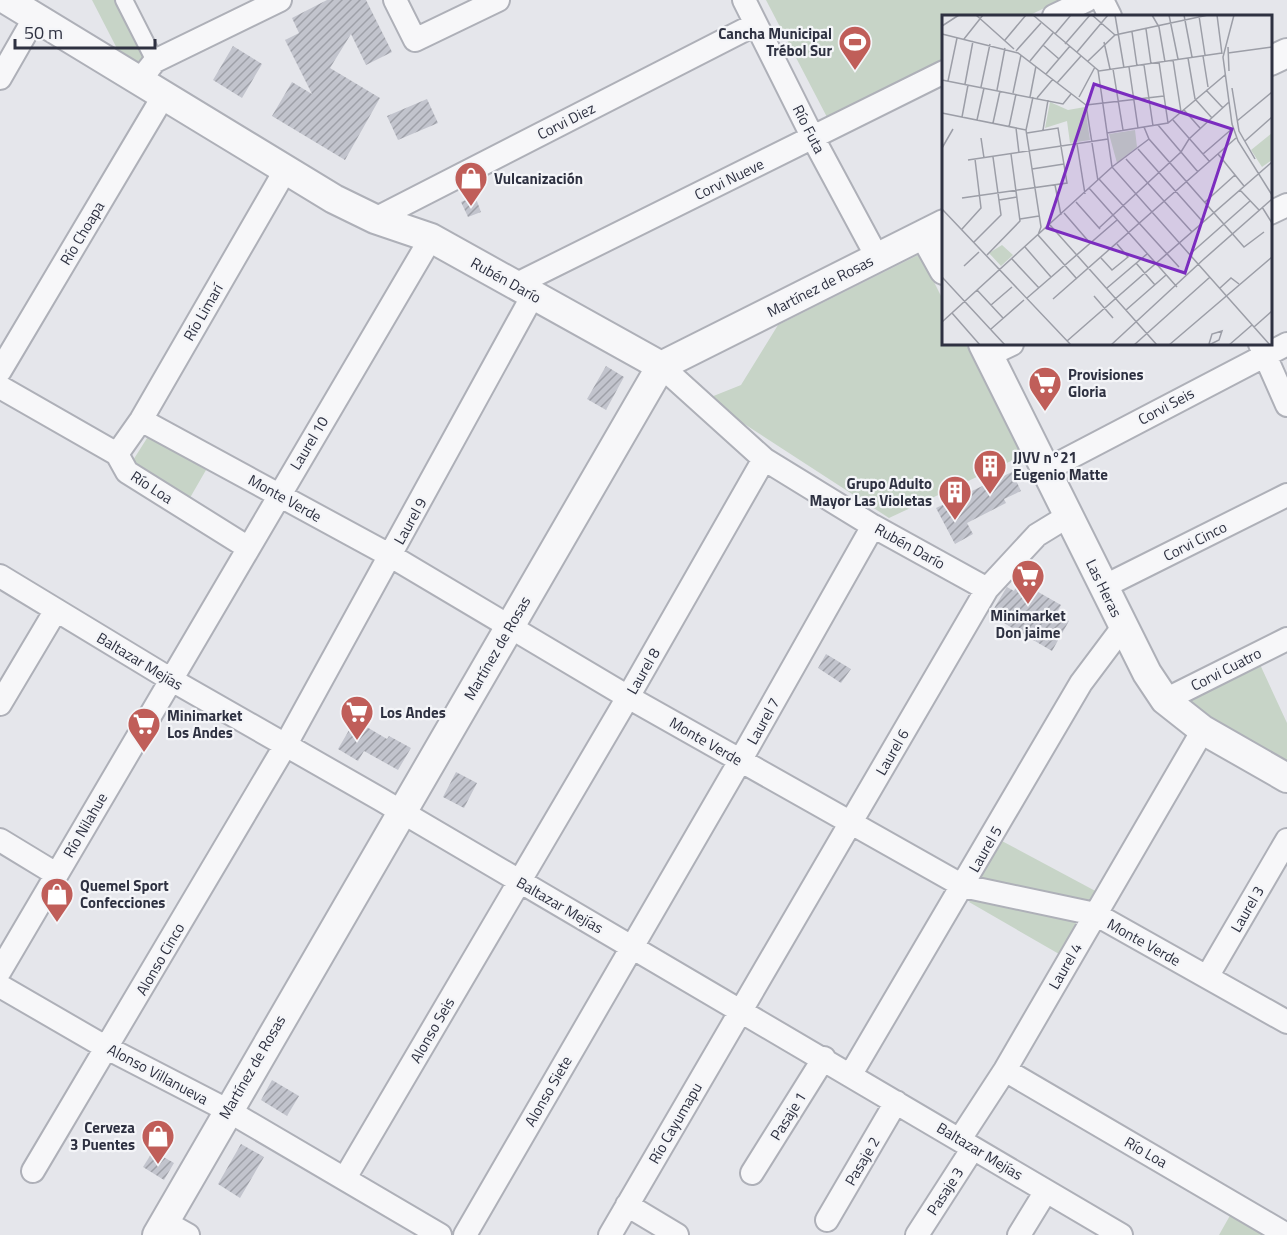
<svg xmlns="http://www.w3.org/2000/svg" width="1287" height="1235" font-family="'Titillium Web',sans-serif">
	<defs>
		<pattern id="building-hatch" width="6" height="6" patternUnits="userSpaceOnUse" patternTransform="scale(1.5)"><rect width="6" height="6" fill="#c2c4cd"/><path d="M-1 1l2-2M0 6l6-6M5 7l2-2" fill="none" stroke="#9ea0a8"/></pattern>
	</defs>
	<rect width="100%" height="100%" fill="#e5e6eb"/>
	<path fill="#c7d4c7" d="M92,0H121L150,57L127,68Z
		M766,0H1061L1028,16H944L943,60L828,119Z
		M920,254L943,300L944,344H966L1024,455L889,518L706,399L741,385L778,325Z
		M149,435L206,470L187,503L130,465Z
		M1257,658L1287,723V765L1212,722L1187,703L1190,692Z
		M1000,840L1101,894L1088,906L978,878Z
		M975,895L1079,918L1059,954L969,902Z
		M1232,1212L1267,1235H1219Z"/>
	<path fill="url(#building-hatch)" d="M327,0H366L392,52L366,65L351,34L330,68L380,98L345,160L272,116L292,82L312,94L285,40L299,33L292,18Z
		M233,46L262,64L242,98L213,80Z
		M427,99L438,123L398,140L387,116Z
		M475,196L481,212L468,217L461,202Z
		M606,366L624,377L606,410L587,399Z
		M1012,472L1021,491L1004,499L1006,503L967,523L973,534L955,544L936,508Z
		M1019,581L1061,605L1056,614L1069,621L1052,651L990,615L1005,590L1007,587L1014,591Z
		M826,654L851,669L841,683L818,668Z
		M355,720L387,739L389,736L411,748L398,770L364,751L358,761L338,749Z
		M456,772L477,783L464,808L443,797Z
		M272,1080L299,1096L287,1116L261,1100Z
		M241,1144L264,1157L240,1198L218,1184Z
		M153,1151L174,1163L164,1180L143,1167Z"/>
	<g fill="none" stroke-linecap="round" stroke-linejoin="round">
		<defs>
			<path id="pedestrian" d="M124,0L155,61"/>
			<path id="minor" d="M395,0L415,40L498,0
				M744,0L813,138L877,257
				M1102,0L1110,16
				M1054,16L1087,0
				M0,78L35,17
				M139,81L155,61L280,0
				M1270,213L1287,205
				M375,219L756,24
				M515,285L944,72
				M1260,344L1287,405
				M989,355L1012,344
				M661,366L764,459L873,526L987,589
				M0,371L164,95
				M0,387L117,454L127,472L247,547
				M141,420L391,556L628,697L963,886L1095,914L1287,1022
				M117,454L141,420L286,169
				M1046,470L1287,344
				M0,576L170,679L380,799L1121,1235
				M1103,587L1287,495
				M1165,700L1287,639
				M0,704L56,610
				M0,840L56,874
				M0,971L431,238
				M1207,977L1287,840
				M0,986L107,1048L227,1110L440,1235
				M1005,1070L1287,1235
				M851,1074L1081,683L1123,627
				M960,1139L1005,1070L1203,730
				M33,1171L285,746L533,295
				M752,1173L824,1058
				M345,1178L628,697L764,459
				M627,1205L677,1235
				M827,1220L896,1102
				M165,1222L188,1235
				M465,1235L740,761L873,526
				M610,1235L987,589L1037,535L1068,516
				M917,1235L973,1148
				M1019,1235L1046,1191"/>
			<path id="tertiary" d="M7,0L334,199L375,219L431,238L661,366
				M1270,61L1287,53
				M924,234L944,270
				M983,344L1147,673L1165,700L1203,730L1287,778
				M157,1235L661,366L944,224"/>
		</defs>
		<use href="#pedestrian" stroke="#aeb0b8" stroke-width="20"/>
		<use href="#minor" stroke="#aeb0b8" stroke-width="26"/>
		<use href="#tertiary" stroke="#aeb0b8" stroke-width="32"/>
		<use href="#pedestrian" stroke="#f7f7f9" stroke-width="16"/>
		<use href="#minor" stroke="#f7f7f9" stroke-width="22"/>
		<use href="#tertiary" stroke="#f7f7f9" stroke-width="28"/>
	</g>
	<defs>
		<symbol id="stadium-pin" viewBox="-11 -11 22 30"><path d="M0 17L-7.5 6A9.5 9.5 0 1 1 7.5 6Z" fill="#c05e59" stroke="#f4f5f8"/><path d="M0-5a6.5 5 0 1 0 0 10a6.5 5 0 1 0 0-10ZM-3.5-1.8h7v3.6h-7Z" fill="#fff"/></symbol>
		<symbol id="shop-pin" viewBox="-11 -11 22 30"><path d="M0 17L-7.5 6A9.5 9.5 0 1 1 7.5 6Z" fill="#c05e59" stroke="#f4f5f8"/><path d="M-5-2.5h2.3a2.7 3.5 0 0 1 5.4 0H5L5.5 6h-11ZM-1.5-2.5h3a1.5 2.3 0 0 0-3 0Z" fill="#fff"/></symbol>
		<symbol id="supermarket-pin" viewBox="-11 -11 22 30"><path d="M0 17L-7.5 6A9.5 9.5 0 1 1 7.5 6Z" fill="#c05e59" stroke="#f4f5f8"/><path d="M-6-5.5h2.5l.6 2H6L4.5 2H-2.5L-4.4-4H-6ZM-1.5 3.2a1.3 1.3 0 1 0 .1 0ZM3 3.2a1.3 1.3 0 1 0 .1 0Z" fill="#fff"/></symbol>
		<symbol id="building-pin" viewBox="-11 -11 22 30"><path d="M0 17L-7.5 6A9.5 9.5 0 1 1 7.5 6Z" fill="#c05e59" stroke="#f4f5f8"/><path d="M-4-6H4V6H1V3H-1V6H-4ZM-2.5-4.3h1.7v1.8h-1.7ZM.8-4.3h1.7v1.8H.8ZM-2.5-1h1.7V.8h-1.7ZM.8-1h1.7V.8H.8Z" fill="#fff"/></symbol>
	</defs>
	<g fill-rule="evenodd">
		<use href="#stadium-pin" x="836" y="23" width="38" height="52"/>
		<use href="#shop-pin" x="452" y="159" width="38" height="52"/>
		<use href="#supermarket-pin" x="1026" y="364" width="38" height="52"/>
		<use href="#building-pin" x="971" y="447" width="38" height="52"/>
		<use href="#building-pin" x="936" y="473" width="38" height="52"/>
		<use href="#supermarket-pin" x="1009" y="557" width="38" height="52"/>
		<use href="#supermarket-pin" x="338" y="693" width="38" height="52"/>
		<use href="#supermarket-pin" x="125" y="705" width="38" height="52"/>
		<use href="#shop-pin" x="38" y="875" width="38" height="52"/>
		<use href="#shop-pin" x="139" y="1117" width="38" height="52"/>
	</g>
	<g text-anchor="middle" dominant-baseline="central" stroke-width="4.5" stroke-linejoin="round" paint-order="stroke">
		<g font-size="15" font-weight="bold" fill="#2e3141" stroke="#f4f5f8" text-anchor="start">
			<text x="832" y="33" text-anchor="end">Cancha Municipal<tspan x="832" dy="17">Trébol Sur</tspan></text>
			<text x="494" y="178">Vulcanización</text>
			<text x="1068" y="374">Provisiones<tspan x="1068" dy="17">Gloria</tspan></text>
			<text x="1013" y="457">JJVV n°21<tspan x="1013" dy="17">Eugenio Matte</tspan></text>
			<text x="932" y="483" text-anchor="end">Grupo Adulto<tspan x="932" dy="17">Mayor Las Violetas</tspan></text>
			<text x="1028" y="615" text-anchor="middle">Minimarket<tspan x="1028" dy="17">Don jaime</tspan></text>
			<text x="380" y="712">Los Andes</text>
			<text x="167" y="715">Minimarket<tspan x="167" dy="17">Los Andes</tspan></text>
			<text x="80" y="885">Quemel Sport<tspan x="80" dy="17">Confecciones</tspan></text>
			<text x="135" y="1127" text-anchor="end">Cerveza<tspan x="135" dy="17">3 Puentes</tspan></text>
		</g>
		<g font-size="15" fill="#2e3141" stroke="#f4f5f8">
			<text transform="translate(566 121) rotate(-27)">Corvi Diez</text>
			<text transform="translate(809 129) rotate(63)">Río Futa</text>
			<text transform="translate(729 179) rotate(-26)">Corvi Nueve</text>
			<text transform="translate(82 233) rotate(-59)">Río Choapa</text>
			<text transform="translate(506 280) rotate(29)">Rubén Darío</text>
			<text transform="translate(820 286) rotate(-27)">Martínez de Rosas</text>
			<text transform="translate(203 312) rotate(-60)">Río Limarí</text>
			<text transform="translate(1166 406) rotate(-28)">Corvi Seis</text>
			<text transform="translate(309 443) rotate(-59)">Laurel 10</text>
			<text transform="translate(152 487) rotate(33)">Río Loa</text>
			<text transform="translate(285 498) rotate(29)">Monte Verde</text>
			<text transform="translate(410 521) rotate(-61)">Laurel 9</text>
			<text transform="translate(1195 541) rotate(-27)">Corvi Cinco</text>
			<text transform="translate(910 546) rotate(29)">Rubén Darío</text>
			<text transform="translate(1104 588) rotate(64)">Las Heras</text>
			<text transform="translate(497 648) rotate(-60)">Martínez de Rosas</text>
			<text transform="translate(140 661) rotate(31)">Baltazar Mejías</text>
			<text transform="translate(1226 669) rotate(-27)">Corvi Cuatro</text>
			<text transform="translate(643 671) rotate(-60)">Laurel 8</text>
			<text transform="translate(763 721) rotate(-61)">Laurel 7</text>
			<text transform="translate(706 741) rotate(30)">Monte Verde</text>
			<text transform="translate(892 752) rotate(-60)">Laurel 6</text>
			<text transform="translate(85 825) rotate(-60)">Río Nilahue</text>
			<text transform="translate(985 849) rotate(-60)">Laurel 5</text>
			<text transform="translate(560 905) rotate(30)">Baltazar Mejías</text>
			<text transform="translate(1247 909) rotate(-60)">Laurel 3</text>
			<text transform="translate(1144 942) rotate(29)">Monte Verde</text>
			<text transform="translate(160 959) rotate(-60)">Alonso Cinco</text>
			<text transform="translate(1065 966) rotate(-60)">Laurel 4</text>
			<text transform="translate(432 1030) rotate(-60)">Alonso Seis</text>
			<text transform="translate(252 1067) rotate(-60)">Martínez de Rosas</text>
			<text transform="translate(158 1074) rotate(28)">Alonso Villanueva</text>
			<text transform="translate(548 1091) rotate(-60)">Alonso Siete</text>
			<text transform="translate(788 1116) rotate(-58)">Pasaje 1</text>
			<text transform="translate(675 1123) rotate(-60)">Río Cayumapu</text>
			<text transform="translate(980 1151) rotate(31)">Baltazar Mejías</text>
			<text transform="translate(1146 1152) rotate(30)">Río Loa</text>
			<text transform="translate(862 1161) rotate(-60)">Pasaje 2</text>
			<text transform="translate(945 1191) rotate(-57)">Pasaje 3</text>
		</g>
	</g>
	<g transform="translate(942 15)">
		<rect width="330" height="330" fill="#e5e6eb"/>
		<path d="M108,87L126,95L143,92L148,125L128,128L125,106L103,113ZM193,115L195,132L175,148L167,119ZM330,118V145L320,152L309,135ZM60,230L71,240L59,251L47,238Z" fill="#c7d4c7"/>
		<path fill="none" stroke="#9c9ea7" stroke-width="1.5" d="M34,0L72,34M91,0L157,56L280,38M150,0L173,20M173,0L182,53M210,0L217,12L223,47M227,0L236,44M242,0L250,42M275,0L280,39M292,0L281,42L290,109L296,126L330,180M257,1L263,40M0,11L17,0M204,14L209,49M190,17L195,51M0,19L76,38L144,90M113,19L129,0M22,24L41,0M63,25L84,0M162,27L168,54M123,29L148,0M101,30L117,44M286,32L287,56M74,36L99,8M135,37L166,0M286,38L330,32M261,41L266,72M246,43L253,84L270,103M231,45L239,97M88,46L111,18M146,46L173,20L266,0M217,47L226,108M202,50L211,111M187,52L196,113M171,54L181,115M156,55L170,152L328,330M104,59L128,31M0,65L121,89L129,79M6,66L15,23M115,68L139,41M23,69L31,26M39,72L48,29M290,73L297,116L313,144M55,75L63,33M264,75L281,93M71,78L79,40M88,82L94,51M91,82L84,115L99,212L96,220L135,264M137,82L153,52M95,83L111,64M144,90L222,81M144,90L156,166M242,95L258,113M0,98L84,115M20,102L26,70M35,105L42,73M231,105L268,147M295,106L330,77M51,108L58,76M216,110L256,157M67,112L74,79M202,112L207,124L302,232L322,217M74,113L77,138M101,115L106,85M165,118L226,108L283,60M39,123L42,143M303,126L330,102M135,129L143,179M0,133L11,114M196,134L261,207M261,139L291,113M276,139L302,171M184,144L250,217M26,145L166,124M90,154L122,149M157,164L237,252M113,170L119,200M147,173L235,272M298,175L317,195M20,183L125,168L116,113L85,118M57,185L75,182M134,187L158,214M263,187L293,160M320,192L330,208M0,194L129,330M122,198L148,228M78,204L97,201M108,210L215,330M157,213L239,137L247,124L287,87M20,214L39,193L33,144M32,227L59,200L51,142M83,232L109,262M248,239L308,186M45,240L78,206L69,139M159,243L170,255L186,242L175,229M70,244L97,273M262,244L330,184M194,248L213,270M22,251L37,237M0,262L63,330M165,273L205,239M278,273L289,263L297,269M35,275L61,303M152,281L171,303M85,283L175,205M111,284L294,123M49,290L70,272M184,295L224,260M10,298L38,330M0,307L170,152L207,124M312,312L330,296M49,314L82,285M125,326L330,147M169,330L263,243M192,330L268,262M227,330L330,242M267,330L277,325L280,316L270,319L267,329M287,330L310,310"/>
		<path fill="#7b2cbf" fill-opacity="0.15" stroke="#7b2cbf" stroke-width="3" d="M152,69L290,114L243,258L105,213Z"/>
		<rect width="330" height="330" fill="none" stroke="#2e3141" stroke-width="3"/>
	</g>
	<path d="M15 39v9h140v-9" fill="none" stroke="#2e3141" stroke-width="3"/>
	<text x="24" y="39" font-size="18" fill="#2e3141" stroke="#f4f5f8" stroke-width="4.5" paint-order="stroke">50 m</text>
</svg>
